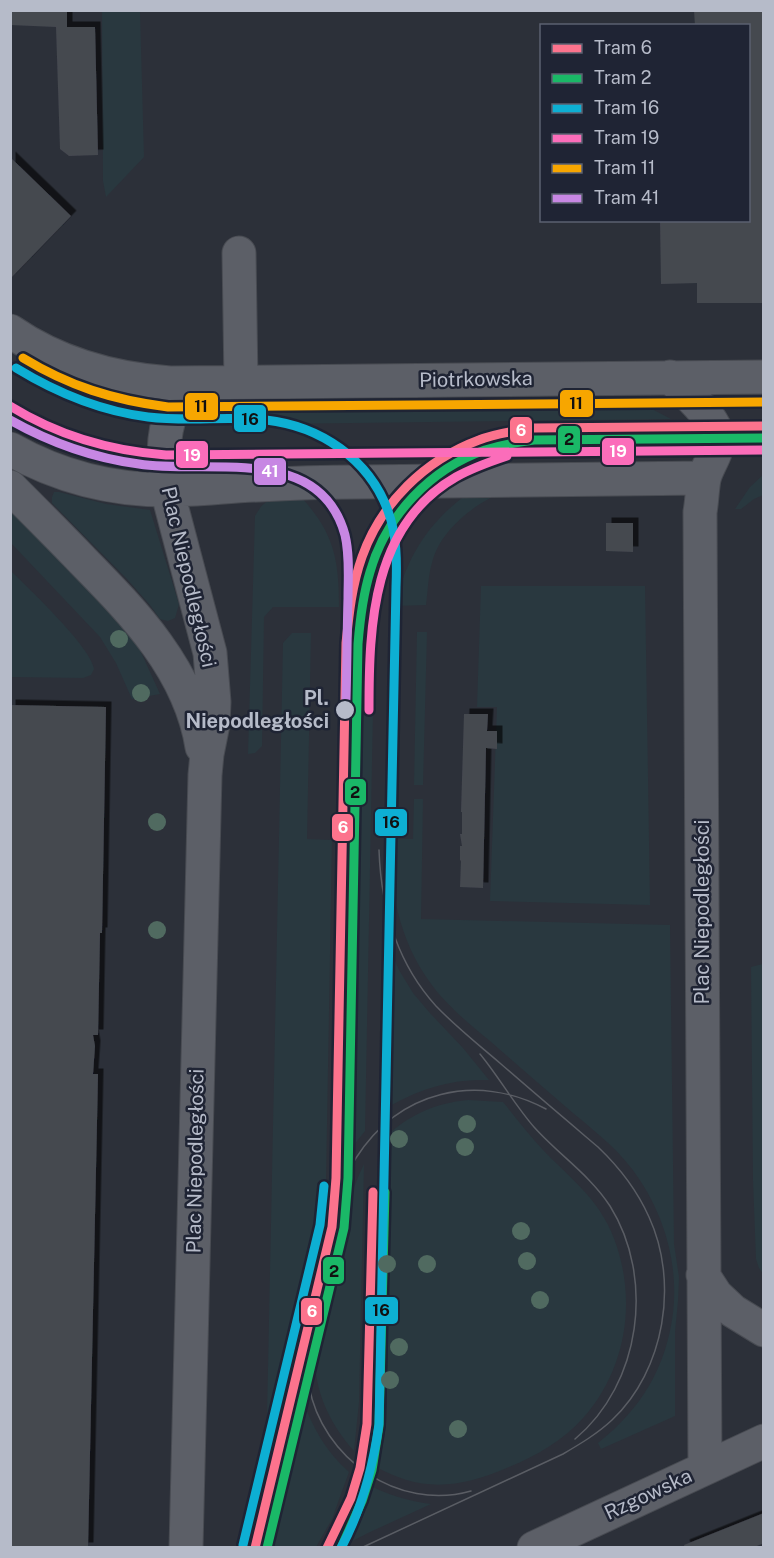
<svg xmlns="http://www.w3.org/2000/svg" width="774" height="1558" font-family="'Public Sans',sans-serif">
	<defs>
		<filter id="shadow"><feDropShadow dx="5.5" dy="-5.5" stdDeviation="0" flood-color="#0009"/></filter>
	</defs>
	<rect width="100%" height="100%" fill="#2c3039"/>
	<path fill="#29383f" d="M102,11H140L144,157L106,197L103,181Z
		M626,399L648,407L671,419L190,425L204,411L223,403L270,400Z
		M763,475V495L754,499L741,509H735L750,487Z
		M54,492H59L106,504L150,510L179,604L175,618L168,621L160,619L150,605L127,579L52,503V497Z
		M467,494H498C470,507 439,533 432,563C428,576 428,591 426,605L395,606C406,558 427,524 467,494Z
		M301,497C334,533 339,559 339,607H273L264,617L262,746L255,753L248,754L255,516C267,494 278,498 301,497Z
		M10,505L108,606L140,650L160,694L132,699L116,663L100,637L11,543Z
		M10,570C29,589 91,647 94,669L91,675L83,678L11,677Z
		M481,586H645L650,905L490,901L497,707H477Z
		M417,632H427L423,785H414Z
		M292,633H311L307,839L332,840L326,1181L320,1236L266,1465L283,643Z
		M355,657H374L365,1131L346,1155Z
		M414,799H423L421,919L670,925L674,1244L679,1277L678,1301L675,1332V1416L601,1449L598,1443C641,1409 666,1368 673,1313C679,1262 663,1210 632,1169C614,1145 588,1126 566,1107C540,1085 515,1063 490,1041C468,1023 445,1004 429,981C399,939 390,889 389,839H413Z
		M388,944L399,970L413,993L429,1012L463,1048L489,1080C449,1079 419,1089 385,1109Z
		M763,964H764L763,1274L759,1268L756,1259L753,1180L751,967Z
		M468,1100L503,1102C516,1118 529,1135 544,1151C574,1182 603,1202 617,1247C636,1305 625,1370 584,1417C564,1440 536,1456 509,1467C458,1489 420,1493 371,1464L378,1421L384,1138C409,1115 435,1103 468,1100Z
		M364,1164L359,1402L354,1451C332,1426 317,1397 315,1364C314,1335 324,1306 330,1278C339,1240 346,1200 364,1164Z
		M302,1399C313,1428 326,1452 349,1472L332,1519L316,1547H276L269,1533Z
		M366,1484C387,1494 407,1501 431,1504L368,1533L341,1547H338L348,1528Z"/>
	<path fill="#454850" filter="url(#shadow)" d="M10,10H67V27H95L98,155L69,156L60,149L56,27L10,25Z
		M694,10H764V303H697V283L661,284L660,220H748V26H695Z
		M10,157L71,216L10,279Z
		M606,523H633V552L606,551Z
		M10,705L106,707L102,933H100L98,1035H93L95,1046L93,1074H98L88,1548H10Z
		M464,714H488L487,731H497V749L486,748L483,888L460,887L461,860L460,861V846H462L460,834H462V812H461Z
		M764,1513V1543L752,1548H685L684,1545Z"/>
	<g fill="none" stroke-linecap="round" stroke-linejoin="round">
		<defs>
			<path id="minor" d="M239,253L241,382
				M10,331C58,364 113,379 170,383L764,377
				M670,377C684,390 717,419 718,439C718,453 707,466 704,479C702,490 702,501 700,512L705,1467
				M718,438H764
				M10,449C58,476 112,490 167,490C198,490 228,486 258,485C292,483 325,482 358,482C474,480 589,479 704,478
				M10,487C34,511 58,535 82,560C134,613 190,670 202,747
				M703,1275L716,1295L733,1311L764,1330
				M186,1548L205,775L207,754L213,724L214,702L210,653L167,490C164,465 161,436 172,412C176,402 183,392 188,383
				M534,1548L764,1441"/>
		</defs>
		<use href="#minor" stroke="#484b52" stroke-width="35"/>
		<use href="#minor" stroke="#5c5f67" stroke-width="33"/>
		<path stroke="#5a5d64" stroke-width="1.5" d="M480,1054C499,1077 514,1104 534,1127C558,1154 590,1175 610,1206C655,1278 641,1384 575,1439
			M332,1227C338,1204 343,1178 356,1158C399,1091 476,1072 546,1109
			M312,1312C308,1337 304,1361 309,1386C322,1458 398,1512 471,1491
			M361,1548L563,1454C580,1444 597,1434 612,1420C665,1370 679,1282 649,1217C637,1190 619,1167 598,1147C565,1119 533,1092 501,1064C479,1045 456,1027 436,1006C397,963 381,907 379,850"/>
		<defs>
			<path id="tram-1" d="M255,1548L332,1227L336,1178L346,643C349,614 352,585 362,557C381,503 425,460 479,440C496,433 515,431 533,428L764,426
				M327,1548L351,1498L360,1468L367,1424L373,1192"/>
			<path id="tram-2" d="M267,1548L344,1228L348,1178L358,644C360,619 363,595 370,572C386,516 430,469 485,450C501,445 517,442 534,440L764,438
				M341,1548L362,1501L372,1470L379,1426L385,1192"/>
			<path id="tram-3" d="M16,368C57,393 100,411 148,417C187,422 227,416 266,420C320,426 369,459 388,511C397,535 397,562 396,587L379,1424C373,1467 362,1509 341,1548
				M243,1545L320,1225L324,1186"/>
			<path id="tram-4" d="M10,406C57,435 112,451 166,455L764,450
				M369,710C369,625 372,525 456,477C472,468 489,462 507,456"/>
			<path id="tram-5" d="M23,358C69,386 113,400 168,407L764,402"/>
			<path id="tram-6" d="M10,420C51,443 93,458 139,464C209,475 320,443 345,535C350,556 348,578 348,599C347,632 347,666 346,699"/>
		</defs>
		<use href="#tram-1" stroke="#1f2434" stroke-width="14"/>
		<use href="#tram-2" stroke="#1f2434" stroke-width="14"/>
		<use href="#tram-3" stroke="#1f2434" stroke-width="14"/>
		<use href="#tram-4" stroke="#1f2434" stroke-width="14"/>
		<use href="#tram-5" stroke="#1f2434" stroke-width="14"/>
		<use href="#tram-6" stroke="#1f2434" stroke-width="14"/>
		<use href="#tram-1" stroke="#fc738d" stroke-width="9"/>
		<use href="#tram-2" stroke="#1ab867" stroke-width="9"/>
		<use href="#tram-3" stroke="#0dafd3" stroke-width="9"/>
		<use href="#tram-4" stroke="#fb6dba" stroke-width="9"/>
		<use href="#tram-5" stroke="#f7a600" stroke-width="9"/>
		<use href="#tram-6" stroke="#c787e3" stroke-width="9"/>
	</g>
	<g fill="#506a60">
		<circle cx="119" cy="639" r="9"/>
		<circle cx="141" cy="693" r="9"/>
		<circle cx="157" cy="822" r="9"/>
		<circle cx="157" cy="930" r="9"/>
		<circle cx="467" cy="1124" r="9"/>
		<circle cx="399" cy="1139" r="9"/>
		<circle cx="465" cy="1147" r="9"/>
		<circle cx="521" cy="1231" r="9"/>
		<circle cx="527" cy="1261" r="9"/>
		<circle cx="387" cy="1264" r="9"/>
		<circle cx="427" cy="1264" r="9"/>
		<circle cx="540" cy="1300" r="9"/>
		<circle cx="399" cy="1347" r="9"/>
		<circle cx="390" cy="1380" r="9"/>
		<circle cx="458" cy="1429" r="9"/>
	</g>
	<circle fill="#b6bbc9" stroke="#1f2434" stroke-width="2" cx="345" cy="710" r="10"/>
	<g text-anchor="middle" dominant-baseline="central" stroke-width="5" stroke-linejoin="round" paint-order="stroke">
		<g font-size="20" fill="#b6bbc9" stroke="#1f2434">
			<text transform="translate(476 379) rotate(-1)">Piotrkowska</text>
			<text transform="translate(189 577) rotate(77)">Plac Niepodległości</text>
			<text transform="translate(702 912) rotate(-90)">Plac Niepodległości</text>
			<text transform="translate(195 1161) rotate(-89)">Plac Niepodległości</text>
			<text transform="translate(648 1494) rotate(-25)">Rzgowska</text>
		</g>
		<g font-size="20" font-weight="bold" fill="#b6bbc9" stroke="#1f2434" text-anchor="end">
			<text x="329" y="698">Pl.<tspan x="329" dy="23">Niepodległości</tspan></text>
		</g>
	</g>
	<g stroke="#1f2434" stroke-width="2">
		<rect x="559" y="389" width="35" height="29" rx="6" fill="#f7a600"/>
		<rect x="184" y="392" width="35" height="29" rx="6" fill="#f7a600"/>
		<rect x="233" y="404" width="34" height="29" rx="6" fill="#0dafd3"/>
		<rect x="509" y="416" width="24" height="28" rx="6" fill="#fc738d"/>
		<rect x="557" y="425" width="24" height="29" rx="6" fill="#1ab867"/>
		<rect x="601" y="437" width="34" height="29" rx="6" fill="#fb6dba"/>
		<rect x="175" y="440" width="34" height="29" rx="6" fill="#fb6dba"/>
		<rect x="253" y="457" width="34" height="29" rx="6" fill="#c787e3"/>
		<rect x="344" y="778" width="23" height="28" rx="6" fill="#1ab867"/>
		<rect x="374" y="808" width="34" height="29" rx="6" fill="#0dafd3"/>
		<rect x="331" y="813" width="23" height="29" rx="6" fill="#fc738d"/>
		<rect x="322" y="1256" width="23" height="29" rx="6" fill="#1ab867"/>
		<rect x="364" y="1296" width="35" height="29" rx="6" fill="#0dafd3"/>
		<rect x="300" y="1297" width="23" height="29" rx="6" fill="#fc738d"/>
	</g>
	<g font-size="16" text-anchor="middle" font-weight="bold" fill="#fff">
		<text x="521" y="436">6</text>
		<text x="618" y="457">19</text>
		<text x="192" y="461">19</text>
		<text x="270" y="477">41</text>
		<text x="343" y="833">6</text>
		<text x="312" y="1317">6</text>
	</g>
	<g font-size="16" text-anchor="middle" font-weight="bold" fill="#111">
		<text x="576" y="409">11</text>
		<text x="201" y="412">11</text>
		<text x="250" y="425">16</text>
		<text x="569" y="445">2</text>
		<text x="355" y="798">2</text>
		<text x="391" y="828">16</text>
		<text x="334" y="1277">2</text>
		<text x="381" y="1316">16</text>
	</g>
	<rect width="774" height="1558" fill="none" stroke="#b6bbc9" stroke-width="24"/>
	<rect x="540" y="24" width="210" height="198" fill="#1f2434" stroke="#5b6070" stroke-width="1.5"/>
	<rect x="552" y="44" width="30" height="9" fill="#fc738d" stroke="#5b6070" stroke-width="1.5"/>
	<text x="594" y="54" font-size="18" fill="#b6bbc9">Tram 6</text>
	<rect x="552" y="74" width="30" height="9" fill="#1ab867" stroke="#5b6070" stroke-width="1.5"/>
	<text x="594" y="84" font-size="18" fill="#b6bbc9">Tram 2</text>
	<rect x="552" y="104" width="30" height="9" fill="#0dafd3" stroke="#5b6070" stroke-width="1.5"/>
	<text x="594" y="114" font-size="18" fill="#b6bbc9">Tram 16</text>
	<rect x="552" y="134" width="30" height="9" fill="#fb6dba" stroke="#5b6070" stroke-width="1.5"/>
	<text x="594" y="144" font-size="18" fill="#b6bbc9">Tram 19</text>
	<rect x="552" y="164" width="30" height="9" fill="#f7a600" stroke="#5b6070" stroke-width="1.5"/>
	<text x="594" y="174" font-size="18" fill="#b6bbc9">Tram 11</text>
	<rect x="552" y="194" width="30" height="9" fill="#c787e3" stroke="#5b6070" stroke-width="1.5"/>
	<text x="594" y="204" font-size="18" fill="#b6bbc9">Tram 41</text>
</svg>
